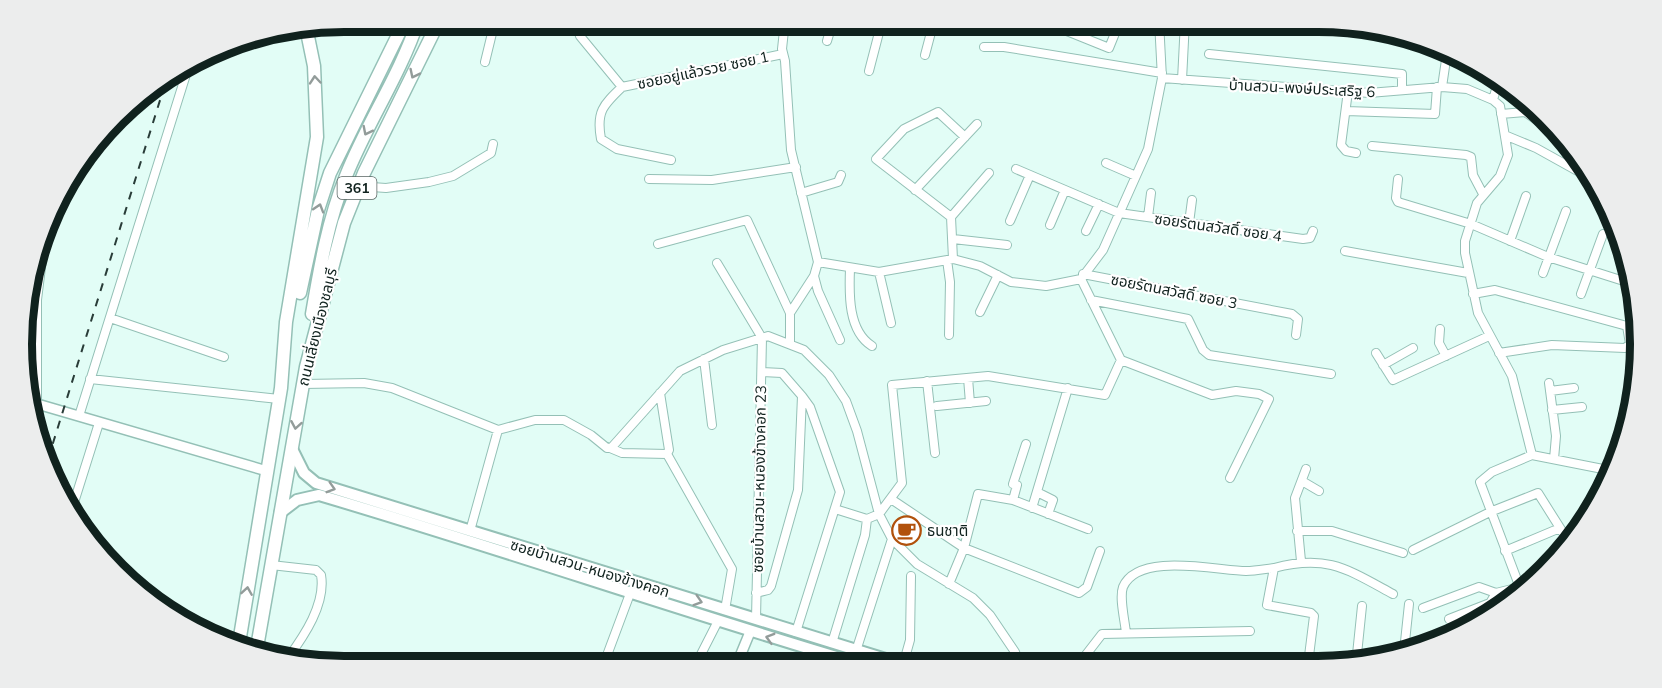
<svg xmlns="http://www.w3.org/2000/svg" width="1662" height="688" font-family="Mulish,'Noto Sans Thai',sans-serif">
	<rect width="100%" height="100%" fill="#e2fdf6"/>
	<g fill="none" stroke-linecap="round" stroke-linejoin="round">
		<defs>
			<path id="minor" d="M575,21L580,36L622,87
				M785,21L782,49L785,61L791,150L818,262L814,276L790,313V344
				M1042,21L1109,48L1120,21
				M827,41L833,21
				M984,47H1004L1162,73
				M1447,53L1442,87L1467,89L1493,100L1500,106L1508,155L1500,176L1477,203L1465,241V253L1478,313L1512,376L1532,455
				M1209,54L1402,74V90
				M925,55L934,21
				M485,62L495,21
				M869,71L882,21
				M1162,78L1369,93L1442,87
				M1182,80L1185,21
				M622,87L783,54
				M622,87C603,105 596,112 601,139L617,149L671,160
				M1348,91L1341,145L1346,151L1356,153
				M1493,100L1498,82
				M1346,111L1435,114L1437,87
				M1525,112L1544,125
				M1501,114L1525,112L1532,102
				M1507,136L1536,148L1590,178
				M1372,146L1466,155L1471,157L1473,175L1483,194
				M1106,163L1136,176
				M1016,169L1119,213L1303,239L1310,238L1313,231
				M649,179L712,180L796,167
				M1398,179L1396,198L1398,202L1471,224L1548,257L1630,283
				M358,186L386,188L429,182L453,176L491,153L493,144
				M915,190L977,124
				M801,193L838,182L841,175
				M951,217L989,173
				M1148,217L1151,193
				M1010,221L1030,175
				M1189,223L1192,200
				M1050,225L1065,190
				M1086,231L1099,204
				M953,239L1007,245
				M1510,241L1526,196
				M658,244L747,220L790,313
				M1345,251L1468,273
				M953,259L951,217L876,159L904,129L938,112L965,137
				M947,260L950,282L949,335
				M818,262L879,272L953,259L980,266L1011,282L1046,286L1081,279L1103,250L1148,149L1162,78L1159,21
				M717,263L762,338
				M850,269C849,294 848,331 872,346
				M879,272L891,323
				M1543,273L1566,211
				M1083,274L1292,314L1298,319L1296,335
				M814,276L818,291L840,340
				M1473,294L1495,290L1627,326L1630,344L1625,348L1552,345L1499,353
				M1581,294L1603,234
				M1091,300L1188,319L1203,350L1209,355L1331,374
				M980,312L998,275
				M110,318L224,357
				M1440,329L1439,343L1446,356
				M1376,353L1393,380L1489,336
				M704,359L712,425
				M1121,360L1212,395L1236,391L1259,394L1269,399L1230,478
				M1383,365L1413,348
				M968,378L970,403
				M90,379L279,399
				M927,381L935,453
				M1549,383L1556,436L1554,459
				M303,384L364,383L392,388L498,430L535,420H564L591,435L607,448L612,447L680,371L723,350L768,336L804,350L829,375L846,401L857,431L879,514L892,539L917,564L973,598L990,615L1015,652L1020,665
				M1550,391L1574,388
				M660,393L669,450L667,454
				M37,404V300L44,243
				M937,406L986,401
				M1552,410L1582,407
				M79,416L188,68
				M610,448L622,453L667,454
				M667,454L732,569L725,610
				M1532,455L1613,471
				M1302,481L1319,491
				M1037,492L1053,500L1048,514
				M891,499L964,548L1079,593L1087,587L1100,551
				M1013,500L1017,485L1013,484L1026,444
				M1032,508L1068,388
				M835,509L867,519
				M71,512L99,423
				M470,531L498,430
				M1297,531H1332L1403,553
				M1413,550L1490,512L1538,493L1567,539
				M1505,551L1560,528
				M1301,561L1295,498L1306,469
				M271,565L316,570L321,575C326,604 304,636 288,658
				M949,584L964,548L978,494L1013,500L1088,529
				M1519,585L1541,575
				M756,593L768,590L771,586L798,490L802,396L782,373L762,372
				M1522,593L1480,482L1492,472L1532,455
				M1423,608L1479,587L1496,593L1520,587
				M756,619L762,338
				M1449,619L1490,603L1496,593
				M796,632L840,492L810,407L802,396
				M1126,633C1125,621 1119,598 1123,587C1138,551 1219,571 1246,571C1256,571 1265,569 1274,568
				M1405,641L1421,646
				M225,642H239
				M832,643L865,535L867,519L879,514L902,483L892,385L988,376L1105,395L1121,360L1081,279
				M856,651L892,539
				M1404,651L1409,604
				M1308,664L1314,616L1311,613L1267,605L1274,568C1327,554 1347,569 1393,594
				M1356,664L1362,606
				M903,665L910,640L911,576
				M1078,665L1102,634L1250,631
				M603,666L631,591
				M695,666L718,621
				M821,666L824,653"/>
			<path id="tertiary" d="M27,401L267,471
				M736,666L750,632"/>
			<path id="secondary" d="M292,449L304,473L316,483L905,665
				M280,513L297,500L319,495C502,549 683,612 867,666"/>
			<path id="trunk" d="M300,293L318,210L330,173L405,21
				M312,314C320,267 328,220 346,176C367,123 400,75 418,21
				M238,649L281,388L286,322L317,137L314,66L306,27
				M256,653L306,367L344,223L364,173L439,21"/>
		</defs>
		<use href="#minor" stroke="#94c0b6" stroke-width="10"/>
		<use href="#tertiary" stroke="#94c0b6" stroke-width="12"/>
		<use href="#secondary" stroke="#94c0b6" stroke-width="14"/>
		<use href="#trunk" stroke="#94c0b6" stroke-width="15"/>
		<use href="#minor" stroke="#fff" stroke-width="8"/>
		<use href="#tertiary" stroke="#fff" stroke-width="9"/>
		<use href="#secondary" stroke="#fff" stroke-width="10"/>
		<use href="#trunk" stroke="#fff" stroke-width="12"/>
		<path stroke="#293c38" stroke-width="2" stroke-dasharray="8 8" stroke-linecap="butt" d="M48,459L166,81"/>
	</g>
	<defs><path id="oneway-chevron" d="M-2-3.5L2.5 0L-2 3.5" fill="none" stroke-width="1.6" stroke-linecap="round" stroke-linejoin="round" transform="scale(1.5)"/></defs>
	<g stroke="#939c9a">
		<use href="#oneway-chevron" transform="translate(414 74) rotate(116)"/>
		<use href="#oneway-chevron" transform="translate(315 80) rotate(-95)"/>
		<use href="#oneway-chevron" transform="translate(367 131) rotate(117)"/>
		<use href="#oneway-chevron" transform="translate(319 208) rotate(-73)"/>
		<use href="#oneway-chevron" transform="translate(296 425) rotate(100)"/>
		<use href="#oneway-chevron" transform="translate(331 488) rotate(17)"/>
		<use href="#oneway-chevron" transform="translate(247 591) rotate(-81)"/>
		<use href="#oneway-chevron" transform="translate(698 601) rotate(17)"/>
		<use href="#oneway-chevron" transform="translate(770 638) rotate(-164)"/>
	</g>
	<defs>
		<symbol id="cafe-ring" viewBox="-11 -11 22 22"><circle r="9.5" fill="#fff" stroke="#b1510c" stroke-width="1.5"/><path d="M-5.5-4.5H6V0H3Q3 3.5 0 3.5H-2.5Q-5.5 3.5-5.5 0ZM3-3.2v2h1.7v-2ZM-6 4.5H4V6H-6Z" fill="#b1510c"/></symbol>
	</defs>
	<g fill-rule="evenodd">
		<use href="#cafe-ring" x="890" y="514" width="33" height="33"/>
	</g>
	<g text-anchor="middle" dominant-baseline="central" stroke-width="4.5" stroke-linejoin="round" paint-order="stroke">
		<rect fill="#fff" stroke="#586462" stroke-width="1.5" x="337.5" y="177" width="39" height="22" rx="4.5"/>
		<g font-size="14" font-weight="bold" fill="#10221e">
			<text x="357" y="188">361</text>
		</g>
		<g font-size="15" fill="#10221e" stroke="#fff">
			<text transform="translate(703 70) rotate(-12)">ซอยอยู่แล้วรวย ซอย 1</text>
			<text transform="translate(1302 88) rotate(3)">บ้านสวน-พงษ์ประเสริฐ 6</text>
			<text transform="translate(1218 227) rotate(8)">ซอยรัตนสวัสดิ์ ซอย 4</text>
			<text transform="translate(1174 291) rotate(11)">ซอยรัตนสวัสดิ์ ซอย 3</text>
			<text transform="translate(317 327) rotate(-76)">ถนนเลี่ยงเมืองชลบุรี</text>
			<text transform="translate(759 479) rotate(-89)">ซอยบ้านสวน-หนองข้างคอก 23</text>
			<text transform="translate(590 568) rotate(17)">ซอยบ้านสวน-หนองข้างคอก</text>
		</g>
		<g font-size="15" fill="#10221e" stroke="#fff" text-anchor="start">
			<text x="927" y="530">ธนชาติ</text>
		</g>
	</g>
	<path d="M0 0H1662V688H0ZM344 32H1318A312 312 0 0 1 1630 344V344A312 312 0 0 1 1318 656H344A312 312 0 0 1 32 344V344A312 312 0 0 1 344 32Z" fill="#eceded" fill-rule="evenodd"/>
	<path fill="none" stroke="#10221e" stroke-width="8" d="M344 32H1318A312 312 0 0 1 1630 344V344A312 312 0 0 1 1318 656H344A312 312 0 0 1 32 344V344A312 312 0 0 1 344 32Z"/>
</svg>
